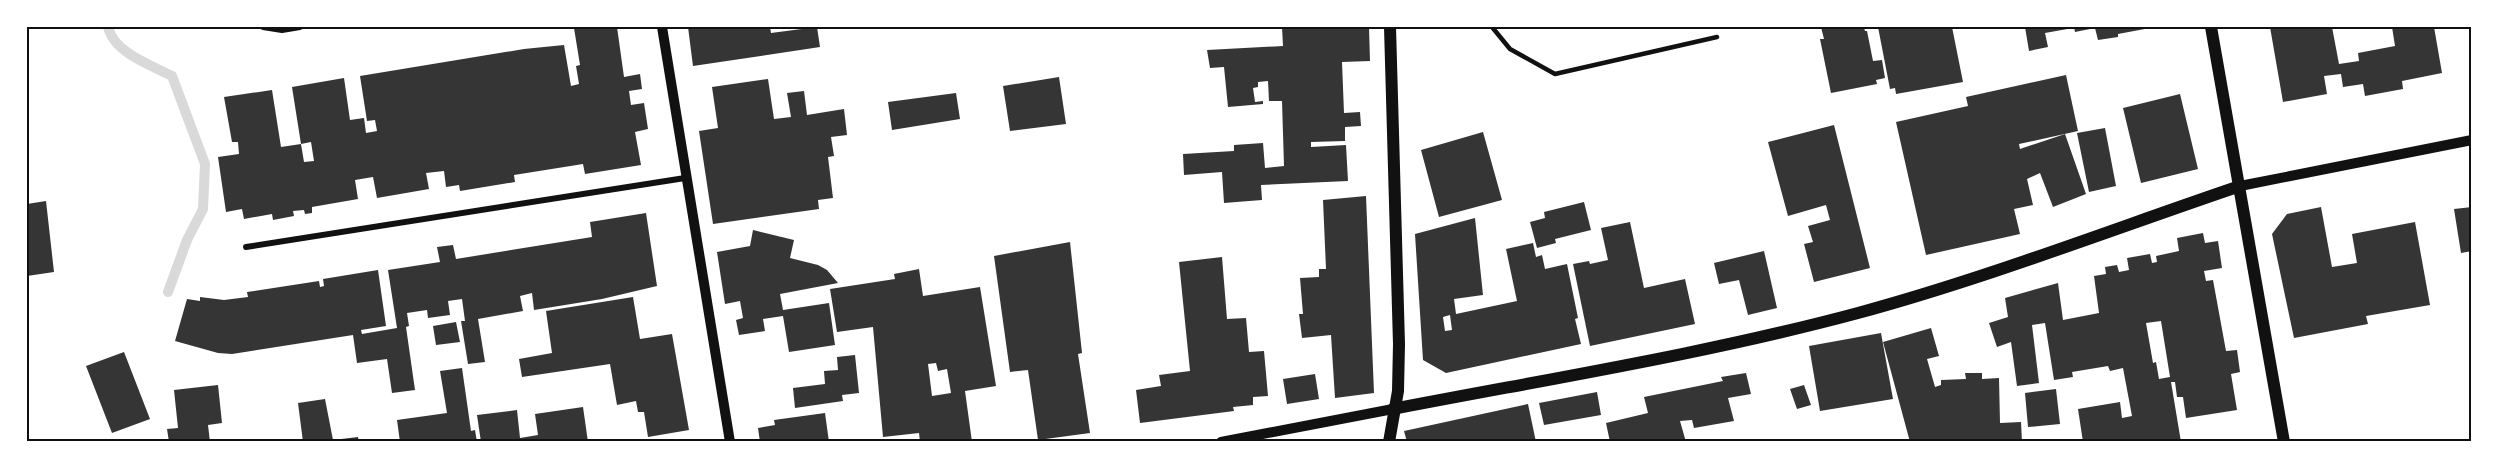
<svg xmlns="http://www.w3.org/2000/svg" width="2499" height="469" font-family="Lato,sans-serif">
	<rect width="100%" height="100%" fill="#fff"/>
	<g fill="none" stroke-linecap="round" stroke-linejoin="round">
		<path stroke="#d9d9d9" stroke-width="10" d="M108,27C114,53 151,65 172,76L205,164L203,209L187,240L168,292"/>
	</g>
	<path fill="#353535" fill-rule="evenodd" d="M582,27H617L624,77L640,74L642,89L629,91L631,105L644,103L648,129L635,132L641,165L585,174L583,164L514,175L515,182L460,191L459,185L446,187L444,171L426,173L429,189L377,198L373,177L355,180L358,199L312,207V213L305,214L304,210L293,211L294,216L273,220L272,214L244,219L242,209L226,212L218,157L239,154L238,142H232L224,97L272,90L281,147L301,144L304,162L314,161L311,142L301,144L292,87L344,78L350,120L364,118L366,133L377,131L375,120L367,121L360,76L524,49L564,45L571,86L579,84L576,66L580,65L574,28Z
		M688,27H770L771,33L817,27L820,47L693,66Z
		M1282,27H1369L1370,61L1342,62L1344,113L1360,112L1361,126L1345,127V141L1311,142V147L1346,145L1348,181L1261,185L1262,200L1224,203L1222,172L1184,175L1183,154L1234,151V145L1263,143L1265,168L1284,166L1282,101H1269L1268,81L1258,82V87L1253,88L1255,102L1263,101V104L1228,107L1224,67L1210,68L1207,50L1283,46Z
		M1821,27H1864L1865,31H1867L1873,61L1882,60L1885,78L1876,80L1877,84L1831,93L1820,39H1824Z
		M1878,27H1952L1963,82L1896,94L1895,88L1890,89Z
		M2025,27H2073V28L2045,33L2048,47L2029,51Z
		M2074,27H2150V28L2118,34V37L2098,40L2095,28L2075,32Z
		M2270,27H2332L2339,64L2359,61L2358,53L2395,46L2392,27H2434L2442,73L2402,81L2403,89L2365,96L2363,84L2343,87L2341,74L2324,76L2327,94L2283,102Z
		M2066,75L2078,131L2019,144L2020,149L2065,134L2086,194L2053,207L2040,173L2027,179L2033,205L2014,209L2020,234L1926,255L1896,122L1968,106L1966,97Z
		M1059,77L1066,124L1010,131L1003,86Z
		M768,79L774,119L791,117L787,93L804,91L807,115L844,109L847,135L831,137L834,156L828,157L833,198L818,200L819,209L713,224L699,131L718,128L712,87Z
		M956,93L960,119L892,130L888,102Z
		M2180,94L2198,169L2141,183L2123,108Z
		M1834,125L1870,268L1814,282L1804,244L1813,242L1808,226L1830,220L1826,205L1788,216L1768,142Z
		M2105,128L2116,186L2089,192L2077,133Z
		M1483,132L1502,200L1439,217L1421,150Z
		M1366,196L1374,393L1335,398L1331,335L1302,338L1299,314H1303L1300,278L1319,277V269H1326L1323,200Z
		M46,201L54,272L27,276V204Z
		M1584,202L1591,230L1555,239L1556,243L1537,248L1530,222L1545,218L1544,212Z
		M2321,207L2332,267L2357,263L2352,234L2415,222L2430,305L2366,316L2368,324L2294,338L2272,234L2287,214Z
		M2472,207V251L2461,253L2454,209Z
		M646,213L657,286L602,299L534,310L532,293L520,296L523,311L478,319L485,362L468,364L461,321H465L462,299L448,301L450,315L428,318L427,310L407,313L409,326L406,327L415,390L392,393L387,359L357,363L353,335L232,354L218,353L175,341L187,299L200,301V297L224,300L248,297L247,292L319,281L320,287L324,286L323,279L378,270L386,326L361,330L362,334L397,328L388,270L440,262L437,247L453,245L456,259L592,237L590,222Z
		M1475,218L1483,295L1454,299L1456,314L1517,301L1506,249L1533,243L1536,257L1542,255L1545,269L1567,264L1578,318L1575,319L1581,344L1446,373L1423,360L1415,234ZM1450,315L1452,330L1445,331L1443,317Z
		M1630,222L1644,288L1685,279L1695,324L1590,346L1573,264L1589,261L1590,264L1608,260L1601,228Z
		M753,230L794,240L790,258L818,265L827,270L838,283L780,294L783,310L829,303L835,345L789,352L783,316L763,319L765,331L739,335L736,320L743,318L740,301L725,304L717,252L750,246Z
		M2203,233L2205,243L2218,241L2222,268L2204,271L2206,281L2213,280L2226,351L2237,350L2240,372L2231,374L2237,410L2186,418L2183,397H2177L2175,382H2171L2181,442H2083L2078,409L2120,402L2122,418L2132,416L2123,368L2110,371L2108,366L2072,372L2073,377L2054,380L2045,323L2032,325L2039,383L2017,386L2011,342L1997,347L1989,323L2008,317L2005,298L2058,283L2063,320L2099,313L2094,276L2106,274L2105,267L2117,265L2119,272L2129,270L2127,258L2150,254L2152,263L2157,262L2156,256L2179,251L2177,238ZM2161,321L2170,377L2159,379L2156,362L2153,363L2146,323Z
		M1070,242L1082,353L1078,354L1090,433L1038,440L1028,370L1010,372L994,256Z
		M1764,251L1777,308L1748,315L1739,280L1719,284L1714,263Z
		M1222,257L1227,319L1246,318L1249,352L1264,351L1268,396L1253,397V405L1233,407L1234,411L1140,423L1136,390L1161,386L1159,375L1190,371L1179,262Z
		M919,269L923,296L980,287L996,386L965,391L972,442H920L919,433L883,437L873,327L837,332L830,289L895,279L894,274ZM936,363L938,371L947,369L951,393L932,396L928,364Z
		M633,297L640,339L672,334L689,430L648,437L644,412H638L636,401L617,405L610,364L522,377L519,359L552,353L546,311Z
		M456,322L460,342L436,345L433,326Z
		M1931,328L1939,356L1927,359L1935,387L1941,385V380L1966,379L1965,373H1982V379L1999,378L2000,423L2021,422L2022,442H1910L1883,342Z
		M1881,333L1893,399L1820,411L1809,346Z
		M124,352L150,419L112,433L86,366Z
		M855,355L859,393L842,395L843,401L795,408L793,388L825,384L824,371L838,370L837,357Z
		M462,368L471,431L475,430L477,442H400L397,420L447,413L440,371Z
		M1746,373L1751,394L1728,398L1734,421L1694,428L1692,420L1680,421L1686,442H1610L1606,423L1648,413L1644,397L1723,381L1721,377Z
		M1315,374L1319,399L1287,404L1283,379Z
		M218,385L222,423L208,425L210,442H169L167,429L178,428L174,390Z
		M1804,385L1811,405L1797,409L1790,389Z
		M2056,389L2060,424L2028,427L2025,393Z
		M1597,392L1601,415L1544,425L1539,403Z
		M325,399L333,440L358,437L359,442H303L298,403Z
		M1528,404L1536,442H1407L1404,431Z
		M583,407L588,442H481L477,415L517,410L520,438L538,435L535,414Z
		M825,413L829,442H760L758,428L775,425L774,420Z"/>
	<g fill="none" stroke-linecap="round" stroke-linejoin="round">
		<path stroke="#111" stroke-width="4.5" d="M1492,27L1510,49L1555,74L1717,37"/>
		<path stroke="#111" stroke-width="6" d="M263,27L282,30L300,27
			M246,247L685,178"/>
		<path stroke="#111" stroke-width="10" d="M662,27L730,442
			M2240,186L2472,140
			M1221,442L1393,409"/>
		<path stroke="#111" stroke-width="12" d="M2211,27L2284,442
			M1393,409C1548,379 1705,354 1858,313C1987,278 2113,229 2240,186
			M1389,442L1398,391L1399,344L1390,27"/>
	</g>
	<rect width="2499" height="469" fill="none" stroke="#ffffff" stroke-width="57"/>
	<rect x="28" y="28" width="2442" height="412" fill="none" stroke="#111" stroke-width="2"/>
</svg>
